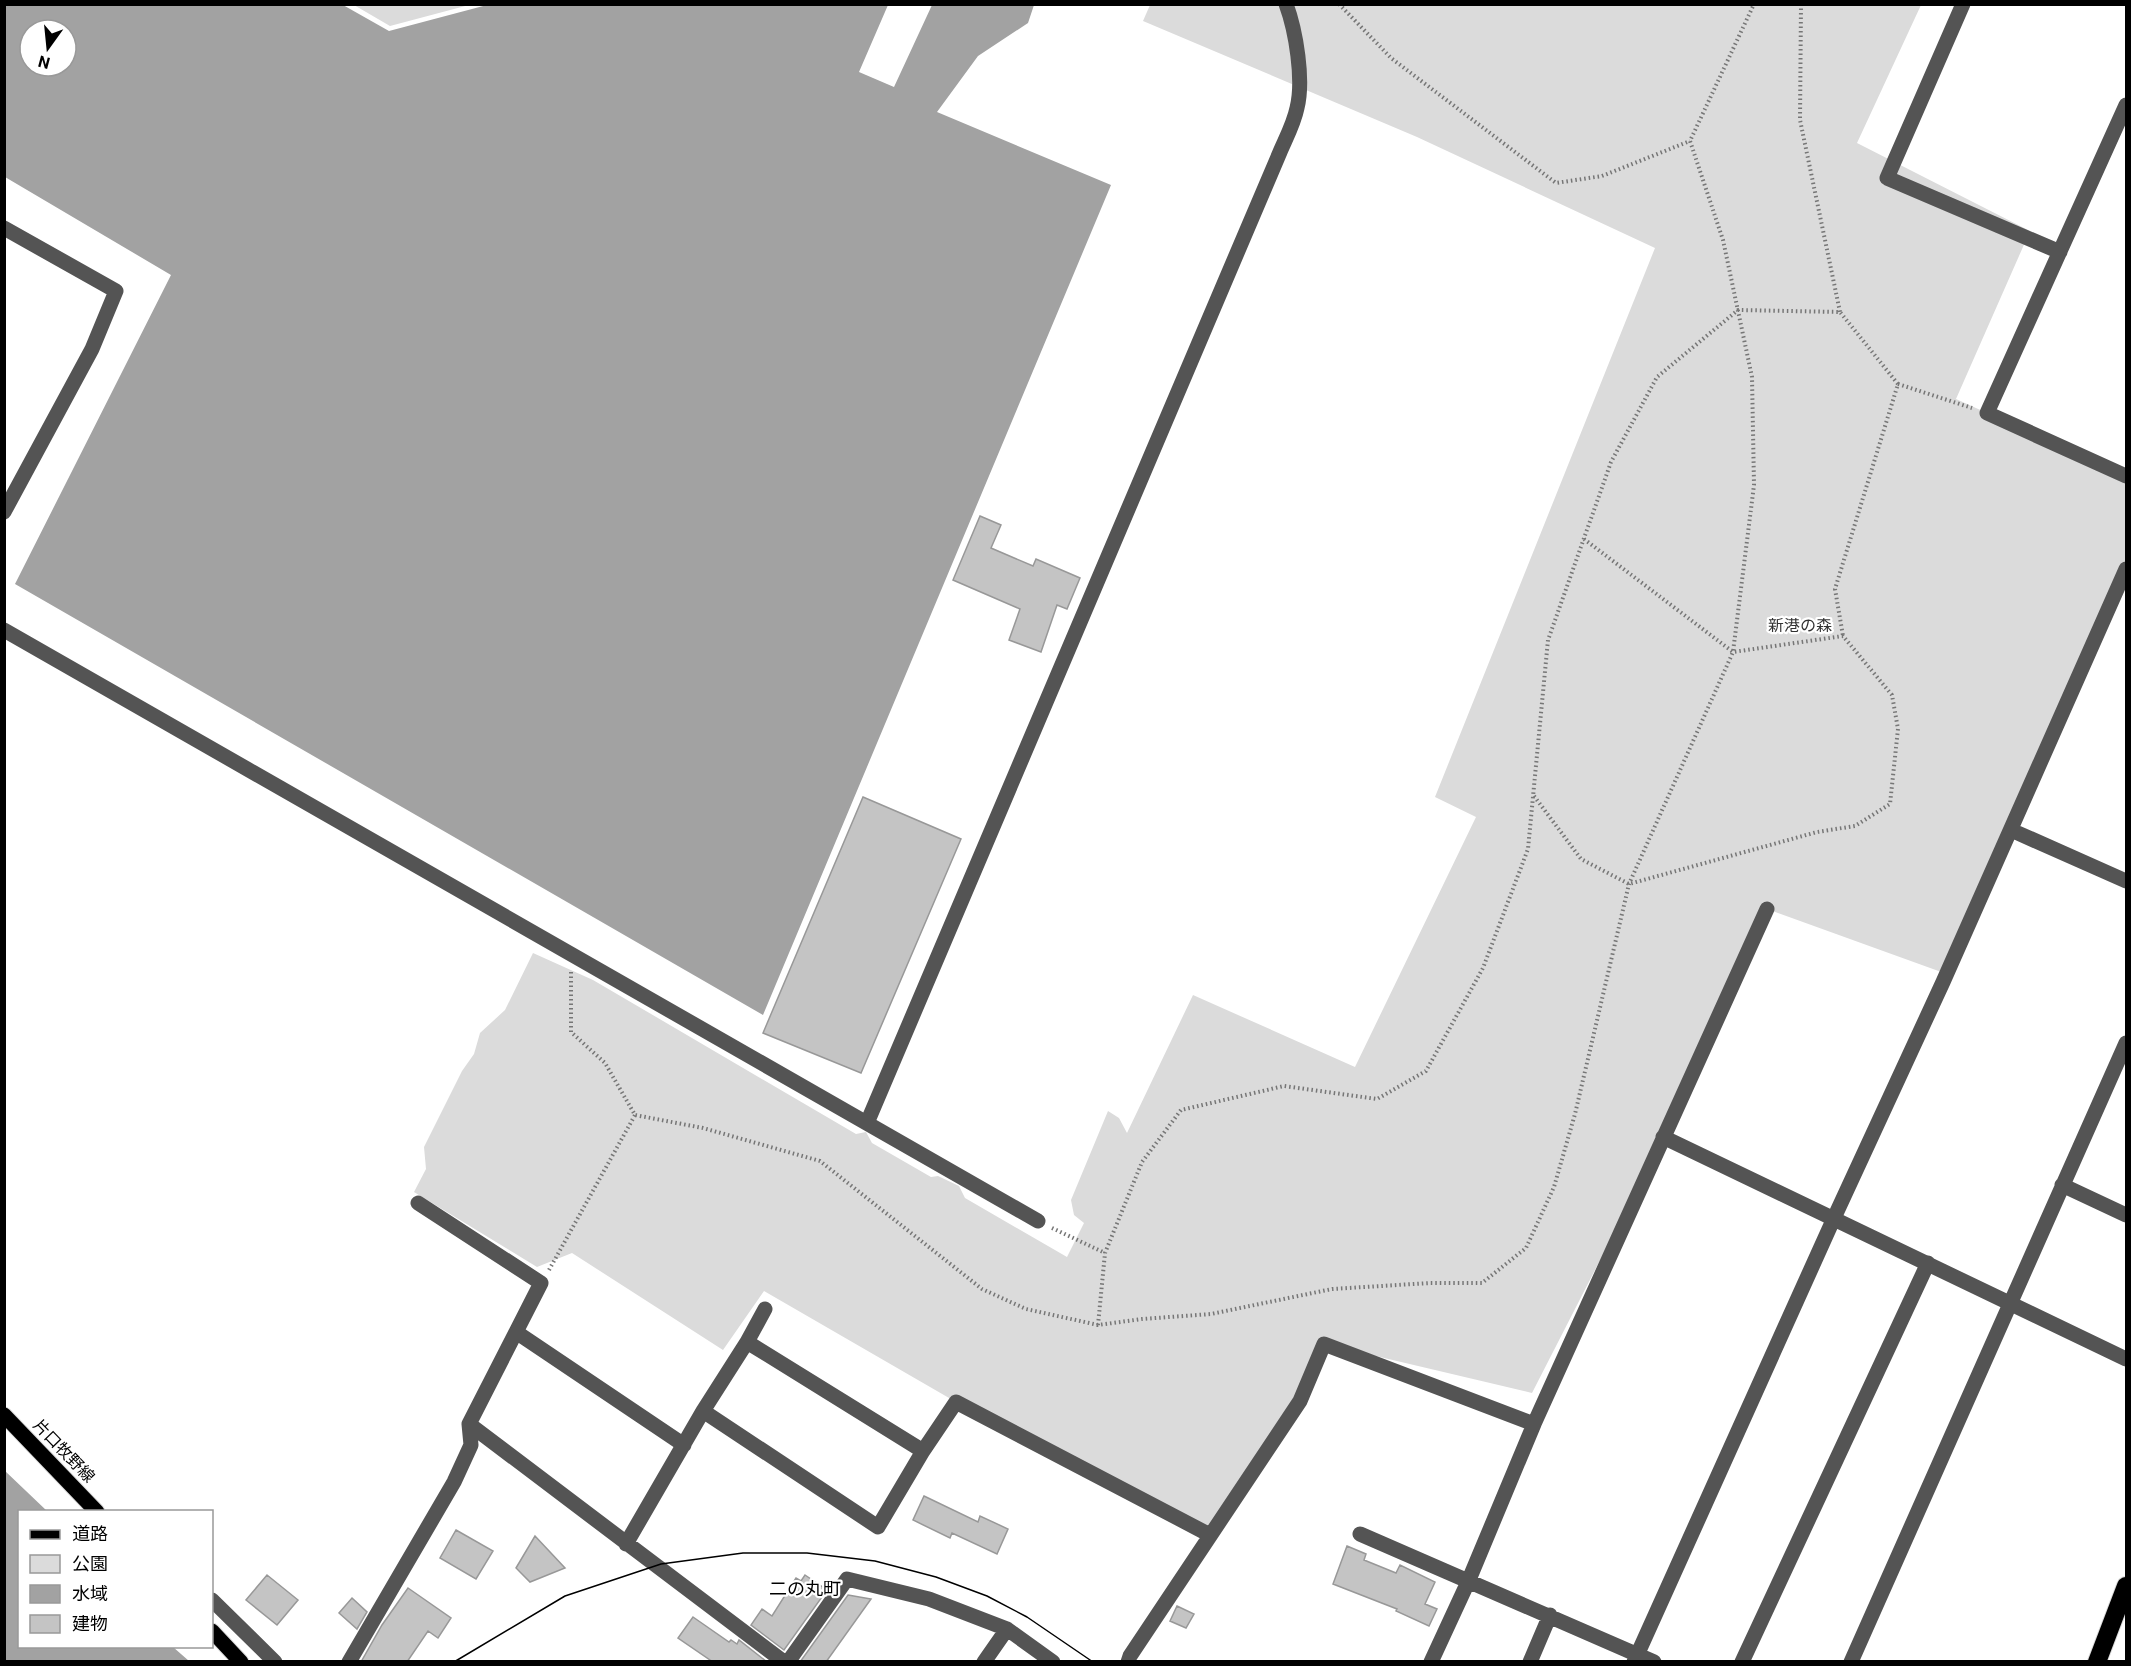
<svg xmlns="http://www.w3.org/2000/svg" width="2131" height="1666" font-family="Roboto,'Noto Sans JP',sans-serif">
	<rect width="100%" height="100%" fill="#fff"/>
	<path fill="#dbdbdb" d="M354,5H469L390,26Z
		M1150,5H1921L1857,143L2030,231L1956,399L2126,476V568L1944,973L1767,909L1663,1137L1532,1393L1325,1344L1300,1401L1210,1535L956,1402L764,1291L723,1350L572,1253L537,1267L414,1192L426,1169L424,1147L462,1071L474,1054L480,1033L505,1010L533,953L593,980L856,1134L866,1132L872,1143L931,1177L938,1176L959,1186L965,1198L1067,1257L1084,1223L1074,1215L1071,1200L1108,1111L1119,1118L1127,1133L1193,995L1355,1067L1476,817L1435,797L1655,248L1417,137L1143,21Z"/>
	<path fill="#a2a2a2" fill-rule="evenodd" d="M5,4L343,5L389,31L487,5H888L859,72L894,87L932,5H1034L1028,23L978,56L937,112L1111,185L763,1015L15,584L171,275L5,177ZM30,30H66V66H30Z
		M4,1470L47,1511L20,1512V1646L173,1647L189,1661H5Z"/>
	<path fill="#c4c4c4" stroke="#989898" stroke-width="1.5" d="M980,516L1001,525L991,548L1033,566L1036,559L1080,578L1067,609L1057,605L1041,652L1009,640L1020,609L953,580Z
		M863,797L961,839L861,1073L763,1033Z
		M924,1496L978,1522L980,1516L1008,1529L997,1554L952,1533L950,1538L913,1520Z
		M456,1530L493,1551L476,1579L440,1558Z
		M535,1536L565,1568L530,1582L516,1568Z
		M1347,1546L1366,1554L1364,1560L1396,1573L1400,1565L1435,1582L1425,1604L1437,1609L1429,1626L1396,1611L1397,1609L1333,1584Z
		M267,1575L298,1600L277,1625L246,1600Z
		M805,1575L827,1590L784,1650L751,1625L762,1609L772,1616L796,1578L801,1581Z
		M408,1588L451,1618L438,1638L428,1631L407,1662H361L382,1625Z
		M848,1595L871,1599L826,1662H800Z
		M352,1598L367,1612L357,1629L339,1613Z
		M1177,1606L1194,1614L1186,1628L1170,1621Z
		M693,1617L729,1642L731,1640L737,1644L739,1640L767,1662H713L678,1638Z"/>
	<g fill="none" stroke-linecap="round" stroke-linejoin="round">
		<defs>
			<path id="major" d="M4,1415L97,1512
				M212,1631L241,1662"/>
			<path id="highway" d="M2097,1662L2126,1586"/>
		</defs>
		<use href="#major" stroke="#dbdbdb" stroke-width="17"/>
		<use href="#highway" stroke="#dbdbdb" stroke-width="20"/>
		<path stroke="#767676" stroke-width="4" stroke-dasharray="1.5 3" stroke-linecap="butt" d="M1339,4L1391,58L1556,183L1602,176L1690,141
			M1801,4L1800,120L1840,312
			M1898,384L1972,408
			M1534,796L1581,859L1629,884L1817,832L1855,826L1890,804L1898,729L1892,695L1843,636L1733,652L1584,539
			M571,972V1032L605,1063L635,1115L703,1128L820,1161L982,1289L1026,1309L1098,1325L1142,1319L1211,1314L1332,1289L1430,1283H1482L1526,1248L1554,1187L1575,1114L1629,884L1733,652L1754,485L1752,377L1723,240L1690,141L1754,4
			M1052,1228L1105,1253
			M549,1270L635,1115
			M1098,1325L1105,1253L1142,1162L1181,1110L1284,1086L1377,1099L1426,1071L1483,968L1528,849L1548,640L1611,462L1657,377L1738,310L1840,312L1898,384L1835,589L1843,636"/>
		<path stroke="#545454" stroke-width="15" d="M1963,4L1887,178L2060,252
			M2126,105L1987,413L2126,476
			M4,228L116,291L92,349L4,512
			M4,630L1038,1221
			M2011,830L2126,881
			M867,1123L1280,152C1286,138 1294,123 1297,108C1304,80 1296,31 1286,4
			M1663,1137L2126,1359
			M2062,1185L2126,1215
			M516,1332L684,1445
			M747,1342L923,1451
			M703,1411L878,1527L923,1451L956,1402L1210,1535
			M469,1424L784,1662
			M1360,1534L1654,1662
			M626,1544L703,1411L747,1342L765,1309
			M212,1600L275,1662
			M349,1662L454,1482L471,1445L469,1424L541,1283L418,1203
			M788,1662L847,1579L929,1599L1007,1629L1053,1662
			M984,1662L1007,1629
			M1128,1662L1130,1656L1300,1401L1324,1344L1534,1424
			M1431,1662L1468,1582L1534,1424L1767,909
			M1530,1662L1550,1615
			M1634,1662L1834,1218L1943,982L2126,569
			M1742,1662L1928,1263
			M1851,1662L2126,1043"/>
		<use href="#major" stroke="#000" stroke-width="15"/>
		<use href="#highway" stroke="#000" stroke-width="18"/>
		<path stroke="#000" stroke-width="1.5" d="M454,1662L565,1596L661,1564L743,1553H807L875,1561L936,1577L987,1596L1027,1617L1093,1662"/>
	</g>
	<g text-anchor="middle" dominant-baseline="central" stroke-width="4.5" stroke-linejoin="round" paint-order="stroke">
		<g font-size="16" fill="#323232" stroke="#fff">
			<text x="1800" y="625">新港の森</text>
		</g>
		<g font-size="16" fill="#000" stroke="#fff">
			<text transform="translate(64 1451) rotate(46)">片口牧野線</text>
		</g>
		<g font-size="18" fill="#000" stroke="#fff">
			<text x="805" y="1588">二の丸町</text>
		</g>
	</g>
	<rect width="2131" height="1666" fill="none" stroke="#000000" stroke-width="12"/>
	<rect x="18" y="1510" width="195" height="138" fill="#ffffff" stroke="#999999" stroke-width="1.5"/>
	<rect x="30" y="1530" width="30" height="9" fill="#000000" stroke="#999999" stroke-width="1.5"/>
	<text x="72" y="1540" font-size="18" fill="#000000">道路</text>
	<rect x="30" y="1555" width="30" height="18" fill="#dbdbdb" stroke="#999999" stroke-width="1.5"/>
	<text x="72" y="1570" font-size="18" fill="#000000">公園</text>
	<rect x="30" y="1585" width="30" height="18" fill="#a2a2a2" stroke="#999999" stroke-width="1.5"/>
	<text x="72" y="1600" font-size="18" fill="#000000">水域</text>
	<rect x="30" y="1615" width="30" height="18" fill="#c4c4c4" stroke="#999999" stroke-width="1.5"/>
	<text x="72" y="1630" font-size="18" fill="#000000">建物</text>
	<g transform="translate(48 48) rotate(195)"><circle r="28" fill="#ffffff" stroke="#999999" stroke-width="1.5"/>
	<path d="M0-4.5L10 22L0 15L-10 22Z" fill="#000000"/>
	<text y="-9" font-size="16" font-weight="bold" text-anchor="middle" fill="#000000">N</text>
	</g>
</svg>
